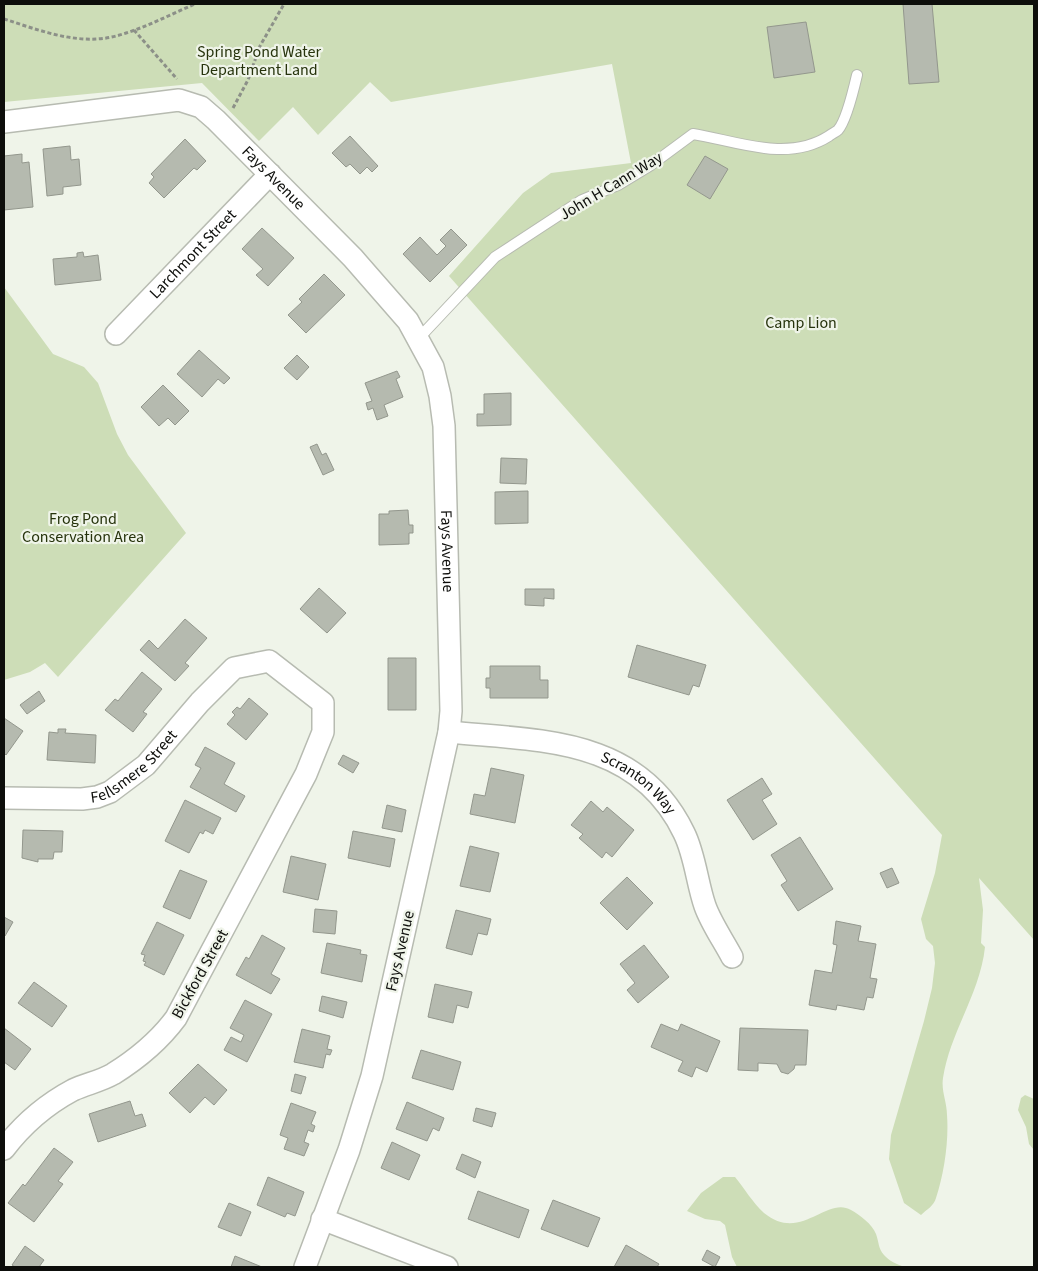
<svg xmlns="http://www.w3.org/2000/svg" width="1038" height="1271" font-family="'Source Sans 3',sans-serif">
	<rect width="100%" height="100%" fill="#eff4e9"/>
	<path fill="#cdddb7" d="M4,4H1034V940L979,878L983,910L981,943L985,947C980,994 950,1032 943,1078C941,1091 947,1102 947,1115C949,1141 944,1174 936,1198C934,1206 926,1210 921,1215L904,1203L889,1159L891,1135L924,1021L932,988L935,963L933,946L926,939L921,919L935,873L942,835L449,276L523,193L551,173L631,163L612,64L391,102L370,82L318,135L293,107L259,141L202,83L4,102Z
		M4,287L53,354L84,367L98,383L117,434L128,455L186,533L58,677L45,663L30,672L4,680Z
		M1025,1095L1034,1099V1150L1029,1144L1026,1127L1018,1110L1021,1098Z
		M723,1177H735C744,1188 753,1203 764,1213C801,1243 826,1196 851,1210C860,1215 872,1224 876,1234C879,1242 878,1248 884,1255C889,1261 897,1264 904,1267H737L732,1257L725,1225L720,1221L705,1219L687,1211L701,1193Z"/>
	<path fill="#b5baaf" stroke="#93978d" d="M903,4H932L939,82L909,84Z
		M806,22L815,72L774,78L767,27Z
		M350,136L378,166L372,172L367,167L360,174L350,164L346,167L332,153Z
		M185,139L206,161L197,170L194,168L164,198L149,183L154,177L151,174Z
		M70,146L71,160L79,159L81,185L63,187V194L47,196L43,149Z
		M22,154V163L29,162L33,207L4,210V156Z
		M705,156L728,169L710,199L687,185Z
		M262,228L294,258L268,286L256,275L263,269L242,249Z
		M451,229L467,245L430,282L403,254L420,237L437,255L446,246L440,240Z
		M83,252L84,257L98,255L101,280L55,285L53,259L77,257V253Z
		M324,274L345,295L306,333L288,315L302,302L299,299Z
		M199,350L230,378L224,384L218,379L202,397L177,374Z
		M297,355L309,367L297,380L284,368Z
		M397,371L400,377L396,379L403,397L384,405L388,416L377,420L373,408L368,410L366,403L372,401L365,383Z
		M163,385L189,411L175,425L168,418L159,426L141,407Z
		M511,393V425L477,426V414H484V394Z
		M317,444L322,455L326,453L334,470L323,475L310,447Z
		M501,458L527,459L526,484L500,483Z
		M528,491V523L495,524V492Z
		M408,510L409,525H413V533H409V544L379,545V514H389V511Z
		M319,588L346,613L327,633L300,609Z
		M525,589H554V599L544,598V606L525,605Z
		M185,619L207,638L185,663L189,666L175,681L140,650L149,640L158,649Z
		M637,645L706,665L699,687L693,685L689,695L628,677Z
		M388,658H416V710H388Z
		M490,666H540V680H548V698H490V688H486V678H490Z
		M142,672L162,689L143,712L147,714L133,732L105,710L115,699L118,701Z
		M39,691L45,701L27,714L20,705Z
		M249,698L268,714L246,740L227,724L235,715L232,712L237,707L240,709Z
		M4,718L23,731L6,755L4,753Z
		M58,729H66L65,733L96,735L95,763L47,760L49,732L58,733Z
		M205,747L235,763L224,784L245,796L236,812L190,787L201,768L195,765Z
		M343,755L359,763L353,773L338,764Z
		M491,768L524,775L515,823L470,814L474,794L485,796Z
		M762,778L772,794L762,800L777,824L753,840L727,800Z
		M185,800L221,818L213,834L205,830L203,834L200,832L189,853L165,841Z
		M591,801L603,812L607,807L634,830L612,857L606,852L602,858L579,838L583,834L571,825Z
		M387,805L406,810L402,832L382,828Z
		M23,830L63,831L62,852H54L53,859H38V862L22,858Z
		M353,831L395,839L390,867L348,858Z
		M800,837L833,889L798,911L781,885L787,881L771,855Z
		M470,846L499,853L490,892L460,886Z
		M291,856L326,864L318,900L283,892Z
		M892,868L899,883L887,888L880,873Z
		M180,870L207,881L190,919L163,907Z
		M627,877L653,903L627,930L600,903Z
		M315,909L337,911L335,934L313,932Z
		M456,910L491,919L487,935L478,933L472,955L446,948Z
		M4,917L13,922L5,936L4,935Z
		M836,921L861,926L858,941L876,944L870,978L877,979L873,998L867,997L864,1010L837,1005L836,1010L809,1005L815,970L832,973L837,945L833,944Z
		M157,922L184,935L164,975L144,965L146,962L143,961L145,955L141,954Z
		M262,935L285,948L271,974L280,979L271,994L236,975L246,957L249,959Z
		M327,943L361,950L360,954L367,955L362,982L321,973Z
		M644,945L669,977L638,1003L627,990L635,983L620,964Z
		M34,982L67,1006L52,1027L18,1003Z
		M435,984L472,992L468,1008L457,1005L453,1023L428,1017Z
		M322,996L347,1002L343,1018L319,1011Z
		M245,1000L272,1014L247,1062L224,1050L231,1037L241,1042L244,1035L230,1028Z
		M661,1024L678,1031L681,1024L720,1041L707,1072L696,1067L692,1077L678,1071L683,1061L651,1047Z
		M4,1028L31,1049L15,1070L4,1062Z
		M740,1028L808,1030L806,1065H795L794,1069L788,1074L781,1072L777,1064L758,1063V1071L738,1070Z
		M302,1029L330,1036L327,1049L332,1050L330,1055L326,1054L323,1068L294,1062Z
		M421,1050L461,1062L453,1090L412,1078Z
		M198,1064L227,1090L214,1105L205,1097L190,1113L169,1093Z
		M295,1074L306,1077L301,1094L291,1091Z
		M130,1101L135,1116L142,1114L146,1126L98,1142L89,1114Z
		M407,1102L444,1118L439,1131L433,1128L427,1141L396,1129Z
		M291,1103L316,1112L311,1124L315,1126L313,1132L308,1130L304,1142L309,1144L304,1156L284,1149L288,1138L280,1135Z
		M476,1108L496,1113L492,1127L473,1121Z
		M392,1142L420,1155L409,1180L381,1168Z
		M54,1148L73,1162L58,1181L63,1184L34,1222L8,1203L23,1184L25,1186Z
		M462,1154L481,1162L475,1178L456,1169Z
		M268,1177L304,1192L295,1216L287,1213L285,1217L257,1205Z
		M478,1191L529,1210L519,1238L468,1219Z
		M553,1200L600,1218L588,1247L541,1229Z
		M229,1203L251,1212L241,1236L218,1227Z
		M626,1245L659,1264L657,1267H614Z
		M25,1246L44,1260L39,1267H15L12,1265Z
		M707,1250L720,1257L715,1267L702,1260Z
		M235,1256L262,1267H231Z"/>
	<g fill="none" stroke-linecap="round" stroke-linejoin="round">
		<defs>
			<path id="lane" d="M419,338L495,257L582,200L618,185L651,165L693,134C737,141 787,163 829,136C831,134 836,132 838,130C846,121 854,88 857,75"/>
			<g id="street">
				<path id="s1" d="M4,122L179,100L201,107L216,120L353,258L408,321L433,367L440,396L444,426L451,711L449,732L372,1076L349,1150L305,1267"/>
				<path id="s2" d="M116,334L270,174"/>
				<path id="s3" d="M449,732C540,741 638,737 684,833C695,855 697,883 705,906C711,923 723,940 732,957"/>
				<path id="s4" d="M4,798L82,799L97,797L110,792L146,765L200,702L234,668L269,661L323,703V732L306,774L176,1018C159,1041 137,1059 113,1074C101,1081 86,1084 73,1090C45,1105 23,1124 4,1149"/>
				<path d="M322,1219L447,1267"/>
			</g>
		</defs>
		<use href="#lane" stroke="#b7bbb1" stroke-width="12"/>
		<use href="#street" stroke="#b7bbb1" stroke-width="24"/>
		<path stroke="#8c9088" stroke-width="3" stroke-dasharray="4 2.5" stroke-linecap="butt" d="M4,19C39,30 78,46 116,36C143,29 169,15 195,4
			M134,30L177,79
			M233,108L248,80L260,46L284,4"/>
		<use href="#lane" stroke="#fff" stroke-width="10"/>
		<use href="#street" stroke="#fff" stroke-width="21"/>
	</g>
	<g text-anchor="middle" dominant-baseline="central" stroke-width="4.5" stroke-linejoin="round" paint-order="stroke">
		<g font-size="16" fill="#26330c" stroke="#eff4e9">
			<text x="259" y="52">Spring Pond Water<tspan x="259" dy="18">Department Land</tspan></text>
			<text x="801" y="323">Camp Lion</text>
			<text x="83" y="519">Frog Pond<tspan x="83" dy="18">Conservation Area</tspan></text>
		</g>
		<g font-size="16" fill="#0d0e0b" stroke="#eff4e9">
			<text stroke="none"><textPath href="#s1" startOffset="301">Fays Avenue</textPath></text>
			<text transform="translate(611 186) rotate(-31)">John H Cann Way</text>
			<text stroke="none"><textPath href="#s2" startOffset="111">Larchmont Street</textPath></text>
			<text stroke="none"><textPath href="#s1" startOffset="735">Fays Avenue</textPath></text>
			<text stroke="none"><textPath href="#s4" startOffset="141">Fellsmere Street</textPath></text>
			<text stroke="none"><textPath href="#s3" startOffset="201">Scranton Way</textPath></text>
			<text transform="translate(400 951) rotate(-77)">Fays Avenue</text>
			<text transform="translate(200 974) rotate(-61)">Bickford Street</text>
		</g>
	</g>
	<rect width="1038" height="1271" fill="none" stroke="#0d0e0b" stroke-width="10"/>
</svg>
